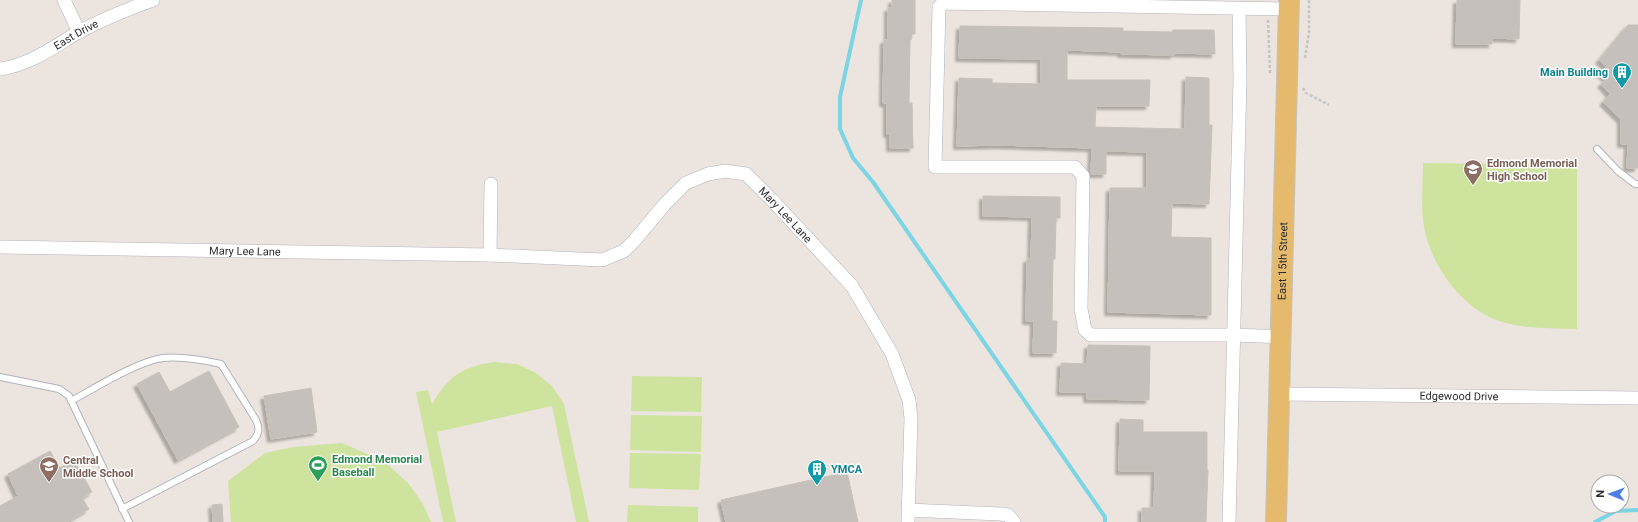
<svg xmlns="http://www.w3.org/2000/svg" width="1638" height="522" font-family="Roboto,sans-serif">
	<defs>
		<filter id="shadow"><feDropShadow dx="-3.5" dy="3.5" stdDeviation="1" flood-color="#0004"/></filter>
	</defs>
	<rect width="100%" height="100%" fill="#ece5df"/>
	<path fill="#cee49e" d="M1423,163L1577,165V329C1551,328 1523,329 1499,321C1459,307 1428,261 1423,221C1421,202 1423,182 1423,163Z
		M494,362L517,364L536,373L552,386L564,404L589,522H576L552,406L437,432L456,522H443L416,392L428,390L432,404C449,376 461,367 494,362Z
		M632,376L702,377L701,412L631,411Z
		M631,415L702,416L701,452L630,450Z
		M342,443L385,462L409,484L423,504L431,522H231L228,481L265,453L293,447Z
		M630,453L701,454L699,490L629,488Z
		M628,505L698,507V522H627Z"/>
	<g fill="none" stroke-linecap="round" stroke-linejoin="round">
		<path stroke="#7cd5e4" stroke-width="4" d="M861,0L840,97V129L853,158L873,182L1105,517V522
			M1595,522L1616,511L1638,510"/>
	</g>
	<path fill="#c5c0bb" stroke="#c7c1b9" filter="url(#shadow)" d="M892,0H915V34H912L911,40H910L909,103H912L913,148H890V134H887V103H883L884,40H888V8H892Z
		M1457,0H1520L1519,39L1492,38V44H1456Z
		M1628,25H1638V168H1627L1628,144H1621V120L1603,102L1610,94L1601,84L1607,79L1600,73L1606,67L1599,60Z
		M960,26L1123,28V31L1172,32L1173,30H1214L1215,54L1174,53V55L1121,54V52L1067,50V80H1150L1149,106H1096L1095,127L1185,129L1186,77L1209,78V125H1212L1209,204L1172,203L1171,237L1211,238V315L1108,312L1110,188H1147V152L1106,151V174H1091L1092,148L999,145L957,146L959,78L992,79V83L1041,84V59L959,58Z
		M983,196L1060,197V218H1056L1055,259H1053L1052,321H1057L1056,353H1033L1034,321H1026L1027,259H1031L1032,217L983,216Z
		M1088,345L1150,346L1149,400L1087,399V392H1060L1061,363L1087,364Z
		M209,371L239,427L178,460L137,384L159,372L170,392Z
		M311,388L317,432L271,439L264,396Z
		M1120,419L1143,420V432H1207V470H1208L1206,522H1142V508H1154L1155,471H1119Z
		M50,451L60,468L74,460L92,492L82,498L89,509L67,522H0V506L18,496L8,474Z
		M847,472L858,522H726L721,500Z
		M222,504L223,522H213L212,505Z"/>
	<g fill="none" stroke-linecap="round" stroke-linejoin="round">
		<defs>
			<path id="service" d="M1597,149L1618,171L1635,184H1638
				M0,377L59,389L69,396L129,522
				M71,401C95,388 138,361 163,358C183,356 203,360 221,364L256,420C260,429 259,434 253,441L122,509"/>
			<g id="minor">
				<path d="M64,0L79,32"/>
				<path id="s1" d="M0,69C29,65 52,48 77,33C101,20 128,9 153,0"/>
				<path id="s2" d="M0,247L490,255L602,260L624,251L634,241L664,205L686,183L708,174L725,171L746,174L772,200L852,286L892,354L909,400L911,418L908,522"/>
				<path d="M490,255L491,184"/>
				<path d="M1282,337L1234,335H1091L1085,330L1081,309L1083,176L1075,167H935L939,7L943,3L1289,9"/>
				<path id="s3" d="M1281,394L1638,398"/>
				<path d="M908,510L1000,514L1008,515L1014,522"/>
				<path d="M1229,522L1240,80L1239,9"/>
			</g>
			<g id="primary">
				<path id="s4" d="M1276,522L1289,0"/>
			</g>
		</defs>
		<use href="#service" stroke="#b0b3bb" stroke-width="8"/>
		<use href="#minor" stroke="#b0b3bb" stroke-width="14"/>
		<use href="#primary" stroke="#c4c4c4" stroke-width="22"/>
		<path stroke="#c4c4c4" stroke-width="2.5" stroke-dasharray="3 2" stroke-linecap="butt" d="M1268,20L1270,73
			M1305,58L1309,33V0
			M1303,88L1306,93L1329,105"/>
		<use href="#service" stroke="#fff" stroke-width="6"/>
		<use href="#minor" stroke="#fff" stroke-width="13"/>
		<use href="#primary" stroke="#e5ba6c" stroke-width="20"/>
	</g>
	<defs>
		<symbol id="building-pin" viewBox="-11 -11 22 30"><path d="M0 17L-7.5 6A9.5 9.5 0 1 1 7.5 6Z" fill="#0f9aa8" stroke="#fff"/><path d="M-4-6H4V6H1V3H-1V6H-4ZM-2.5-4.3h1.7v1.8h-1.7ZM.8-4.3h1.7v1.8H.8ZM-2.5-1h1.7V.8h-1.7ZM.8-1h1.7V.8H.8Z" fill="#fff"/></symbol>
		<symbol id="school-pin" viewBox="-11 -11 22 30"><path d="M0 17L-7.5 6A9.5 9.5 0 1 1 7.5 6Z" fill="#8d6e63" stroke="#fff"/><path d="M0-5L7-2L0 1L-7-2ZM-4 1L0 2.5L4 1V4Q0 6-4 4Z" fill="#fff"/></symbol>
		<symbol id="stadium-pin" viewBox="-11 -11 22 30"><path d="M0 17L-7.5 6A9.5 9.5 0 1 1 7.5 6Z" fill="#2e9e5b" stroke="#fff"/><path d="M0-5a6.5 5 0 1 0 0 10a6.5 5 0 1 0 0-10ZM-3.5-1.8h7v3.6h-7Z" fill="#fff"/></symbol>
	</defs>
	<g fill-rule="evenodd">
		<use href="#building-pin" x="1611" y="61" width="22" height="30"/>
		<use href="#school-pin" x="1462" y="158" width="22" height="30"/>
		<use href="#stadium-pin" x="307" y="454" width="22" height="30"/>
		<use href="#school-pin" x="38" y="455" width="22" height="30"/>
		<use href="#building-pin" x="806" y="458" width="22" height="30"/>
	</g>
	<g text-anchor="middle" dominant-baseline="central" stroke-width="3" stroke-linejoin="round" paint-order="stroke">
		<g font-size="11" fill="#2c2c2c" stroke="#fff">
			<text stroke="none"><textPath href="#s1" startOffset="84">East Drive</textPath></text>
			<text stroke="none"><textPath href="#s2" startOffset="837">Mary Lee Lane</textPath></text>
			<text stroke="none"><textPath href="#s2" startOffset="245">Mary Lee Lane</textPath></text>
			<text stroke="none"><textPath href="#s4" startOffset="261">East 15th Street</textPath></text>
			<text stroke="none"><textPath href="#s3" startOffset="178">Edgewood Drive</textPath></text>
		</g>
		<g font-size="11" font-weight="bold" fill="#0d838f" stroke="#fff" text-anchor="end">
			<text x="1608" y="72">Main Building</text>
			<text x="831" y="469" text-anchor="start">YMCA</text>
		</g>
		<g font-size="11" font-weight="bold" fill="#785e54" stroke="#fff" text-anchor="start">
			<text x="1487" y="163">Edmond Memorial<tspan x="1487" dy="13">High School</tspan></text>
			<text x="63" y="460">Central<tspan x="63" dy="13">Middle School</tspan></text>
		</g>
		<g font-size="11" font-weight="bold" fill="#27864d" stroke="#fff" text-anchor="start">
			<text x="332" y="459">Edmond Memorial<tspan x="332" dy="13">Baseball</tspan></text>
		</g>
	</g>
	<g transform="translate(1610 494) rotate(271)"><circle r="19" fill="#ffffff" stroke="#ababab"/>
	<path d="M0-3L7 15L0 10L-7 15Z" fill="#4e7eea"/>
	<text y="-6" font-size="11" font-weight="bold" text-anchor="middle" fill="#2c2c2c">N</text>
	</g>
</svg>
